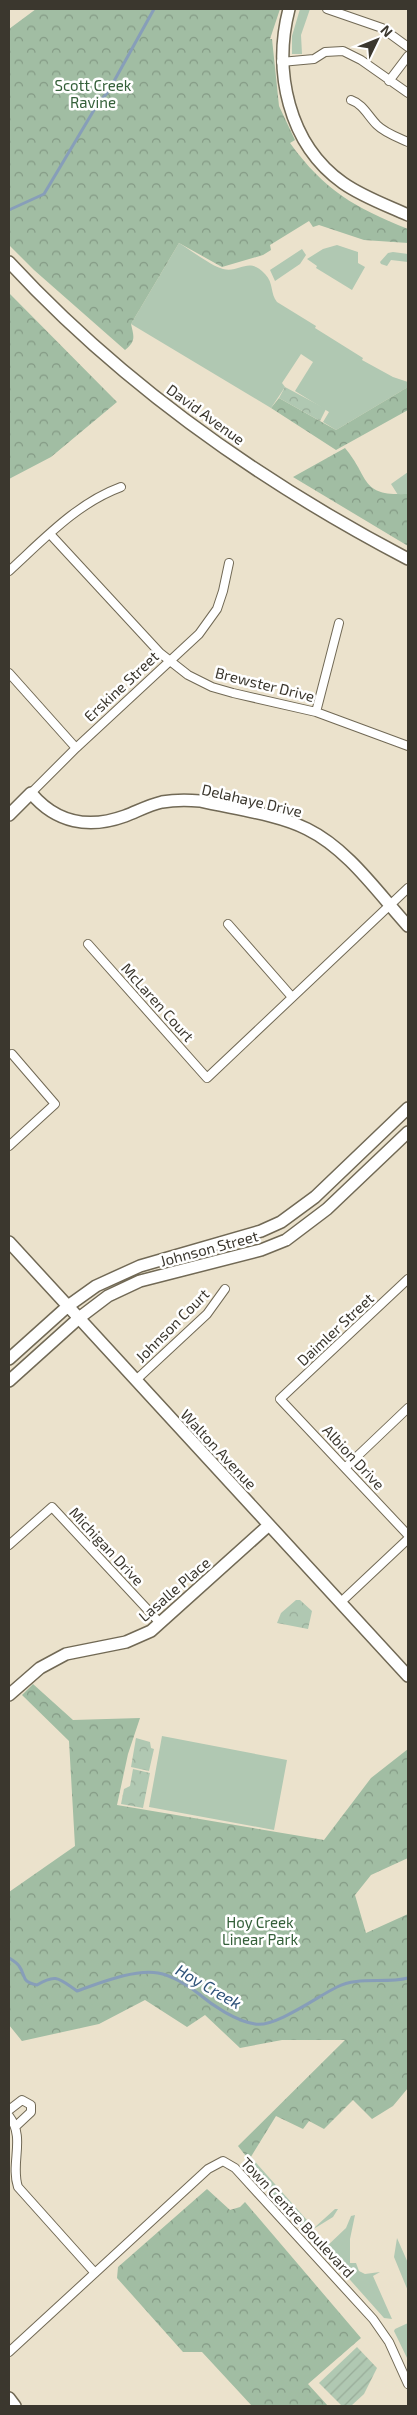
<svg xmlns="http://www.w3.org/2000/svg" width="417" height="2415" font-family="'Exo 2',sans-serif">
	<defs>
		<pattern id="forest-crowns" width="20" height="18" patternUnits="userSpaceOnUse" patternTransform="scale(1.25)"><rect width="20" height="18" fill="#a1bda3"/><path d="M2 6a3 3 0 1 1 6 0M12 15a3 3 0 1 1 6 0" fill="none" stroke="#849a85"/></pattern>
		<pattern id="park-crowns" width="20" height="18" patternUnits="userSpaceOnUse" patternTransform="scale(1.25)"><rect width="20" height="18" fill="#b0c8b2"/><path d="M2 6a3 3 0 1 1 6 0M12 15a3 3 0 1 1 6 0" fill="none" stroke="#98ac99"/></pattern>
		<pattern id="garden-furrows" width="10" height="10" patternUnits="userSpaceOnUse" patternTransform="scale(1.25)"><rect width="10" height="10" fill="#b0c8b2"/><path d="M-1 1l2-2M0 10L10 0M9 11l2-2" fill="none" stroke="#98ac99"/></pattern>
	</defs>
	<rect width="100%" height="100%" fill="#ebe2cc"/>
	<path fill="#b0c8b2" d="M300,9H310L301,35L302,54H292V36Z
		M179,243C191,250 211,266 223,269C241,273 248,256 265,274C274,283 270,294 277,302L316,326L315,328L363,358L362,360L393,377L408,382V387L336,430L323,422L329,412L295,391L313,362L301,354L282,383L285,387L271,408L131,324Z
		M337,245L358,252V263L365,267L352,290L316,268L317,266L307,259L323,249Z
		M302,249L306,255L300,264L275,281L270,270Z
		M393,252L408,254V262L391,260L387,266L381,264L380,262L388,253Z
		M408,472V494L398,495L391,484Z
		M162,1736L287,1760L274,1830L149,1807Z
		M251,2157L314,2228L335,2209H338L333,2217L307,2233L246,2165Z
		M355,2215L350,2239V2263H356L359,2271L365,2274L380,2272L373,2276L392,2319L384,2318L327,2254L326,2247L346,2228L351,2216Z
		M397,2238L408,2263V2291L394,2257Z
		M408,2323V2360L394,2331L395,2329Z"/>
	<path fill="url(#forest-crowns)" d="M36,9H280L270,39H272L279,106L295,140L290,143C325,191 354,207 408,229V243L364,240L319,225L313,227L309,221L270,245L271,250L263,255L222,267L179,243L131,324C134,337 136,341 125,350L34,270L9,245V29Z
		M9,293L117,402L51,457L9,479Z
		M408,387V410L336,450L271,408L279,398L336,430Z
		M345,448C371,479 359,496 408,494V546L293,477Z
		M33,1684L73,1720L140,1718L128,1754L117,1805L324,1840L371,1778L408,1749V1858L371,1875L355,1895L366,1933L408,1914V2088L393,2106L372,2119L353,2100L324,2129L309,2121L303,2129L276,2116L249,2160L238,2146L345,2040H282L240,2048L205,2015L187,2027L145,2000L99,2024L22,2041L9,2025V1892L75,1846L69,1741L22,1695Z
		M207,2189L230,2210L240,2207L245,2202L361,2338L308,2384L328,2406H252L202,2352H183L117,2278L118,2267Z"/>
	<path fill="url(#park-crowns)" d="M285,387L326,409L320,421L279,398Z
		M296,1600H300L312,1611L308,1629L277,1623L281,1613Z
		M136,1738L150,1742L151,1748L154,1749L149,1771L131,1767Z
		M133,1769L150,1773L143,1808L121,1804L124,1789L130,1786Z"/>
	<path fill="url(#garden-furrows)" d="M357,2347L377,2368L364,2394L351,2406H342L319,2383Z"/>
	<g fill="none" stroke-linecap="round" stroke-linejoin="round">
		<path stroke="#879eb9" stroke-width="3" d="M9,210L44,194L97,105L108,92L154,9
			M9,1958C12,1960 17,1963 19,1966C27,1977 20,1981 37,1985C57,1973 59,1979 77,1991C100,1983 134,1969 158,1973C171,1975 189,1986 199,1994C213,2006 236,2021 255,2024C275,2028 318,1996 337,1987C358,1976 385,1984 408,1978"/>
		<defs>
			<path id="street" d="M327,9L382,28L408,47
				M281,62L314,59L325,52L343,51L361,60L408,93
				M389,81L408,56
				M351,100C363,104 368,116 377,125C385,133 397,137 408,142
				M50,534L160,653L188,675L212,687L233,693L316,712L408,746
				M9,571C43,540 77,503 121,487
				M9,673L76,748
				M316,712L339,623
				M31,793L76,748L199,634L217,609L223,591L229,563
				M228,924L292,997
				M88,944L207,1078L408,888
				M9,1146L55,1104L12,1054
				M408,1279L280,1399L408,1535
				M136,1380L207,1314L225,1289
				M346,1467L408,1408
				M9,1545L52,1507L160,1623
				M341,1602L408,1539
				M9,2110L22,2100L31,2105V2112L16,2126
				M9,2116C26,2138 10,2163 18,2187L95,2273
				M9,2352L208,2169L223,2161L235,2168L373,2319L389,2342L408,2384"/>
			<path id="secondary" d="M289,9C273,71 288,144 343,183C363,197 386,205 408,215
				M9,262C122,384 261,482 408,559
				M9,815L31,793C56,823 89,829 125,816C138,811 149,805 162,802C174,800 187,800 200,801C234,809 277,814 307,829C348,849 378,893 408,926
				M9,1242L408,1676
				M9,1359L68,1306L96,1286L140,1266L261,1231L281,1222L315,1197L408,1108
				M9,1381L79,1318L108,1296L140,1281L261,1250L286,1240L327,1209L408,1132
				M9,1695L40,1668L66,1654L126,1642L151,1631L269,1525
				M9,2398L15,2406"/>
		</defs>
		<use href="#street" stroke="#716955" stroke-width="10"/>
		<use href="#secondary" stroke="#716955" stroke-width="14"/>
		<use href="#street" stroke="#fff" stroke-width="8"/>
		<use href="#secondary" stroke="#fff" stroke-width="11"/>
	</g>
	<g text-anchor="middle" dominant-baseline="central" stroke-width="5" stroke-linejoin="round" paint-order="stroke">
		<g font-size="15" fill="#35603a" stroke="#fff">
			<text x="93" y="85">Scott Creek<tspan x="93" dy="17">Ravine</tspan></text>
			<text x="260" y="1922">Hoy Creek<tspan x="260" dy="17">Linear Park</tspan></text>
		</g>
		<g font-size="15" fill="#3b372e" stroke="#fff">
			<text transform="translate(206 414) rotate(36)">David Avenue</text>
			<text transform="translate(265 684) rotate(14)">Brewster Drive</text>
			<text transform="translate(121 686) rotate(-43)">Erskine Street</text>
			<text transform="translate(252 800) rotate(13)">Delahaye Drive</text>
			<text transform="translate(158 1002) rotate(48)">McLaren Court</text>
			<text transform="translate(209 1248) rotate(-15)">Johnson Street</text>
			<text transform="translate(172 1325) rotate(-45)">Johnson Court</text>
			<text transform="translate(335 1329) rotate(-43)">Daimler Street</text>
			<text transform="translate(219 1449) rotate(47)">Walton Avenue</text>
			<text transform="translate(354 1457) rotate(47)">Albion Drive</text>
			<text transform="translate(107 1546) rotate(47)">Michigan Drive</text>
			<text transform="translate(174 1589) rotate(-41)">Lasalle Place</text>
			<text transform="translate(298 2217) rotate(47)">Town Centre Boulevard</text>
		</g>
		<g font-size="16" font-style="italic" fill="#2e5279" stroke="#fff">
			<text transform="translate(209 1986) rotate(30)">Hoy Creek</text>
		</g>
	</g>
	<rect width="417" height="2415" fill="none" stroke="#3b372e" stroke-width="20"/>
	<g transform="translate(377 40) rotate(47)" stroke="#ffffff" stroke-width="4" paint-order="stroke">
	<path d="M0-4L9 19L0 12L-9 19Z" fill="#3b372e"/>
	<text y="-8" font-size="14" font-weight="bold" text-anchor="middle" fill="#3b372e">N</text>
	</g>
</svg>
